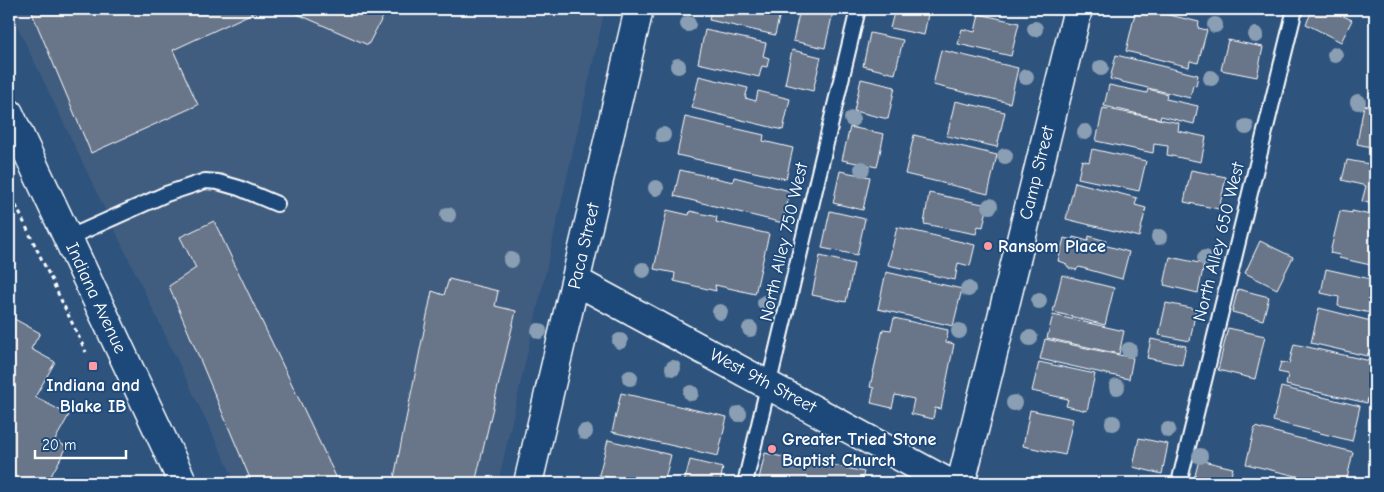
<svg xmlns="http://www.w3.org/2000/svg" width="1384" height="492" font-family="'Comic Neue',sans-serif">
	<rect width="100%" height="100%" fill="#2e537d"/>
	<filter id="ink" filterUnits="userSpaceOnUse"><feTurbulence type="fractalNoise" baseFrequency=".02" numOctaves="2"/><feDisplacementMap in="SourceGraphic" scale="10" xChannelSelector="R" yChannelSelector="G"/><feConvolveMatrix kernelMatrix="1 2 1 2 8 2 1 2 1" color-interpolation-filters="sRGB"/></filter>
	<g filter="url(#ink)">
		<path fill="#405d80" d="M9,9H605L498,483H236Z"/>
		<path fill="#697588" stroke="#fff" d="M41,9H261L173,50L198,105L91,153L32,13Z
			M286,9H387L368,45Z
			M711,9H781L775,35L709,20Z
			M800,9H817L833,12L825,48L793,41Z
			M895,9H929L924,35L890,28Z
			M1136,9H1144L1199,22L1198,28L1207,30L1198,63L1190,61L1189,67L1126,51Z
			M1313,9H1339L1337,13L1352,20L1341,42L1306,24Z
			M979,14L1019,23L1011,56L958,44L962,29L975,32Z
			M705,30L766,43L763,56L769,58L767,67L762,66L759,77L698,63Z
			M870,33L903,40L895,74L863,66Z
			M1228,40L1263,47L1257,77L1221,70Z
			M792,50L821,57L813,91L785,84Z
			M941,50L1018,68L1010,103L933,85Z
			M1116,55L1198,75L1196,86L1193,85L1190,98L1110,79Z
			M699,76L748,88L745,98L756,101L758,91L790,99L783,130L692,108Z
			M861,79L895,87L888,119L854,111Z
			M1109,85L1147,93L1148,89L1167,94L1166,99L1198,106L1194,124L1161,116L1160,119L1104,106Z
			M955,101L1005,112L997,147L947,136Z
			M1364,105L1375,108V148L1357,144Z
			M1103,108L1179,123L1178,131L1206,137L1201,162L1167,155L1168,146L1154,144L1153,153L1096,141Z
			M685,117L764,135L763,141L793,148L786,179L677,155Z
			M850,127L884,134L877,167L842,160Z
			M914,135L997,155L988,194L905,174Z
			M1092,149L1146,161L1139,191L1078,178L1082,160L1089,162Z
			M1347,160L1375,165V205L1362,201L1366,186L1342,180Z
			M680,170L733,182L734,177L790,191L783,223L674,196Z
			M1191,170L1226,177L1219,209L1184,202Z
			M840,171L870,177L863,210L833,203Z
			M1075,182L1137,198L1135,205L1146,208L1139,237L1066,219Z
			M929,193L988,205L983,227L978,226L976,234L924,224Z
			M667,210L689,215L690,211L717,217L716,222L769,234L755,294L715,285L716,291L674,281L675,273L654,269Z
			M830,211L865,219L857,255L822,248Z
			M1340,211L1352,213V211L1375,216V266L1339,258L1340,255L1330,253Z
			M214,221L339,483H252L169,286L196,268L180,237Z
			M897,227L975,245L970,266L958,263L955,280L888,265Z
			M1089,236L1106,241L1104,245L1129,252L1122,279L1079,267L1076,270L1069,268L1065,263L1058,261L1064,238L1072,240L1073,237L1088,241Z
			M1260,241L1293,257L1277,289L1245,273Z
			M820,256L854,264L846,302L812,295Z
			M1170,257L1204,264L1198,293L1164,285Z
			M1326,269L1375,280V314L1338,306L1339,297L1321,293Z
			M886,272L962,289L953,326L878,309Z
			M1062,275L1114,288L1105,325L1053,312Z
			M449,279L498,291L495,306L516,311L475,483H393L432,291L444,295Z
			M1238,289L1269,297L1263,320L1232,312Z
			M1166,303L1196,309L1190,341L1159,335Z
			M1319,308L1375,322V355L1368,353L1367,356L1311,343Z
			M1053,315L1124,331L1119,354L1047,338Z
			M9,316L40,333L31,349L55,362L35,397L69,415L55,440L67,447L47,483H9Z
			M894,318L948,330L946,342L954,344L941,409L935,408L933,419L911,414L914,399L895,395L892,408L871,403L874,388L870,387L883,329L891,330Z
			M1228,328L1265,336L1255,379L1218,370Z
			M1045,339L1133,358L1129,379L1040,359Z
			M1151,339L1186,346L1182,365L1147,358Z
			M1294,344L1375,362L1367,403L1286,385L1288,374L1278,372L1281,362L1289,364Z
			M1039,362L1095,374L1087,411L1066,406L1068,399L1032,391Z
			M1281,387L1360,406L1352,441L1273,421Z
			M621,393L727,417L718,456L612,432Z
			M1030,410L1073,419L1065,455L1023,446Z
			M1255,427L1353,452L1346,483H1326L1246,464Z
			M1139,438L1168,444L1162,474L1133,467Z
			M608,440L671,455L664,483H633L599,475Z
			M765,453L801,461L802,458L864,472L861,483H758Z
			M690,460L723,468L720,483H684Z
			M1199,460L1233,468L1229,483H1193Z
			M1276,480L1292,483H1275Z"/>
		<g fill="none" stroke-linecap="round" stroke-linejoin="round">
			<defs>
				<path id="lane" d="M68,238L166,194L205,181L218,182L239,188L277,204
					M745,483L858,9
					M1179,483L1295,9"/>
				<path id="street" d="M576,281L949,483
					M528,483L639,9
					M961,483L1078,9"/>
				<path id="secondary" d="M9,113L183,483"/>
			</defs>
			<use href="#lane" stroke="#fff" stroke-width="18"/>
			<use href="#street" stroke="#fff" stroke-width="31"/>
			<use href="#secondary" stroke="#fff" stroke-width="31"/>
			<path stroke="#fff" stroke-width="3" stroke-dasharray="4 4" stroke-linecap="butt" d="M9,191L86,352"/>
			<use href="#lane" stroke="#1f4a7a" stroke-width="14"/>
			<use href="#street" stroke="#1f4a7a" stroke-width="28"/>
			<use href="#secondary" stroke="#1f4a7a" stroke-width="28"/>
		</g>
		<g fill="#8a9fb3">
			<circle cx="688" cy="24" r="8"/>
			<circle cx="1215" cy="25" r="8"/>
			<circle cx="1035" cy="29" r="8"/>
			<circle cx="1256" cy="35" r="8"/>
			<circle cx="1335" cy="55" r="8"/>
			<circle cx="678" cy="66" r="8"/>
			<circle cx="1101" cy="68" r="8"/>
			<circle cx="1026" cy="77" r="8"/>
			<circle cx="1211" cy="78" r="8"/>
			<circle cx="1358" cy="102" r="8"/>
			<circle cx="852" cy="119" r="8"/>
			<circle cx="1246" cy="127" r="8"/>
			<circle cx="1085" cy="132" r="8"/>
			<circle cx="663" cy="135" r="8"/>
			<circle cx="1005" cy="156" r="8"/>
			<circle cx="862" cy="169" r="8"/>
			<circle cx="656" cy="188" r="8"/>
			<circle cx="990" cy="206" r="8"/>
			<circle cx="448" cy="215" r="8"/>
			<circle cx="1159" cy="237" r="8"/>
			<circle cx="1205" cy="258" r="8"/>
			<circle cx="511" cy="260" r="8"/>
			<circle cx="643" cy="270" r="8"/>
			<circle cx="968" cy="289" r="8"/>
			<circle cx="1039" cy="301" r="8"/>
			<circle cx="765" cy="303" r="8"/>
			<circle cx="720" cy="312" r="8"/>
			<circle cx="750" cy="329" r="8"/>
			<circle cx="539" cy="331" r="8"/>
			<circle cx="959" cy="331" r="8"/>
			<circle cx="1030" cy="338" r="8"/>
			<circle cx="620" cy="341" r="8"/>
			<circle cx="1129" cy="350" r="8"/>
			<circle cx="673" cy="368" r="8"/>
			<circle cx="630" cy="378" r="8"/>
			<circle cx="1117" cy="387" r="8"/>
			<circle cx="691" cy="393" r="8"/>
			<circle cx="1014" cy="403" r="8"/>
			<circle cx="739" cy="414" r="8"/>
			<circle cx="1113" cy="423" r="8"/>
			<circle cx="1168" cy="430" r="8"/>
			<circle cx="585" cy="432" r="8"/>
			<circle cx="1200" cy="456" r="8"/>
		</g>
	</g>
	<g fill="#ff9aa2" stroke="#1f4a7a" stroke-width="2">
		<circle cx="988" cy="246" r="5"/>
		<rect x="88" y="361" width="10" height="10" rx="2.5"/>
		<circle cx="772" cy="449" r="5"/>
	</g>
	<g text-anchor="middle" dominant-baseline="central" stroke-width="4" stroke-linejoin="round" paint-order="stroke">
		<g font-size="18" fill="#fff" stroke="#1f4a7a">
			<text transform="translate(1037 173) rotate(-76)">Camp Street</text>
			<text transform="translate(784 242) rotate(-77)">North Alley 750 West</text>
			<text transform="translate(1219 242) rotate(-76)">North Alley 650 West</text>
			<text transform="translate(584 246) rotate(-77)">Paca Street</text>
			<text transform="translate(96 298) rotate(65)">Indiana Avenue</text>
			<text transform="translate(763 381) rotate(28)">West 9th Street</text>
		</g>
		<g font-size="18" font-weight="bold" fill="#fff" stroke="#1f4a7a" text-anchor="start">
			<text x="998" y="246">Ransom Place</text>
			<text x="93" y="385" text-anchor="middle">Indiana and<tspan x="93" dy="21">Blake IB</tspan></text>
			<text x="782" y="439">Greater Tried Stone<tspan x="782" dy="21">Baptist Church</tspan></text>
		</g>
	</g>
	<rect width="1384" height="492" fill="none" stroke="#1f4a7a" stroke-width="30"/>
	<rect x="15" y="15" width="1354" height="462" fill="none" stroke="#fff" stroke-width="2" filter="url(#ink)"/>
	<path d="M35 450v8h91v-8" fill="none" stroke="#ffffff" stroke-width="2.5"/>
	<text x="42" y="450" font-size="15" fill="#ffffff" stroke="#1f4a7a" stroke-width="4" paint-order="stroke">20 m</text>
</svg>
